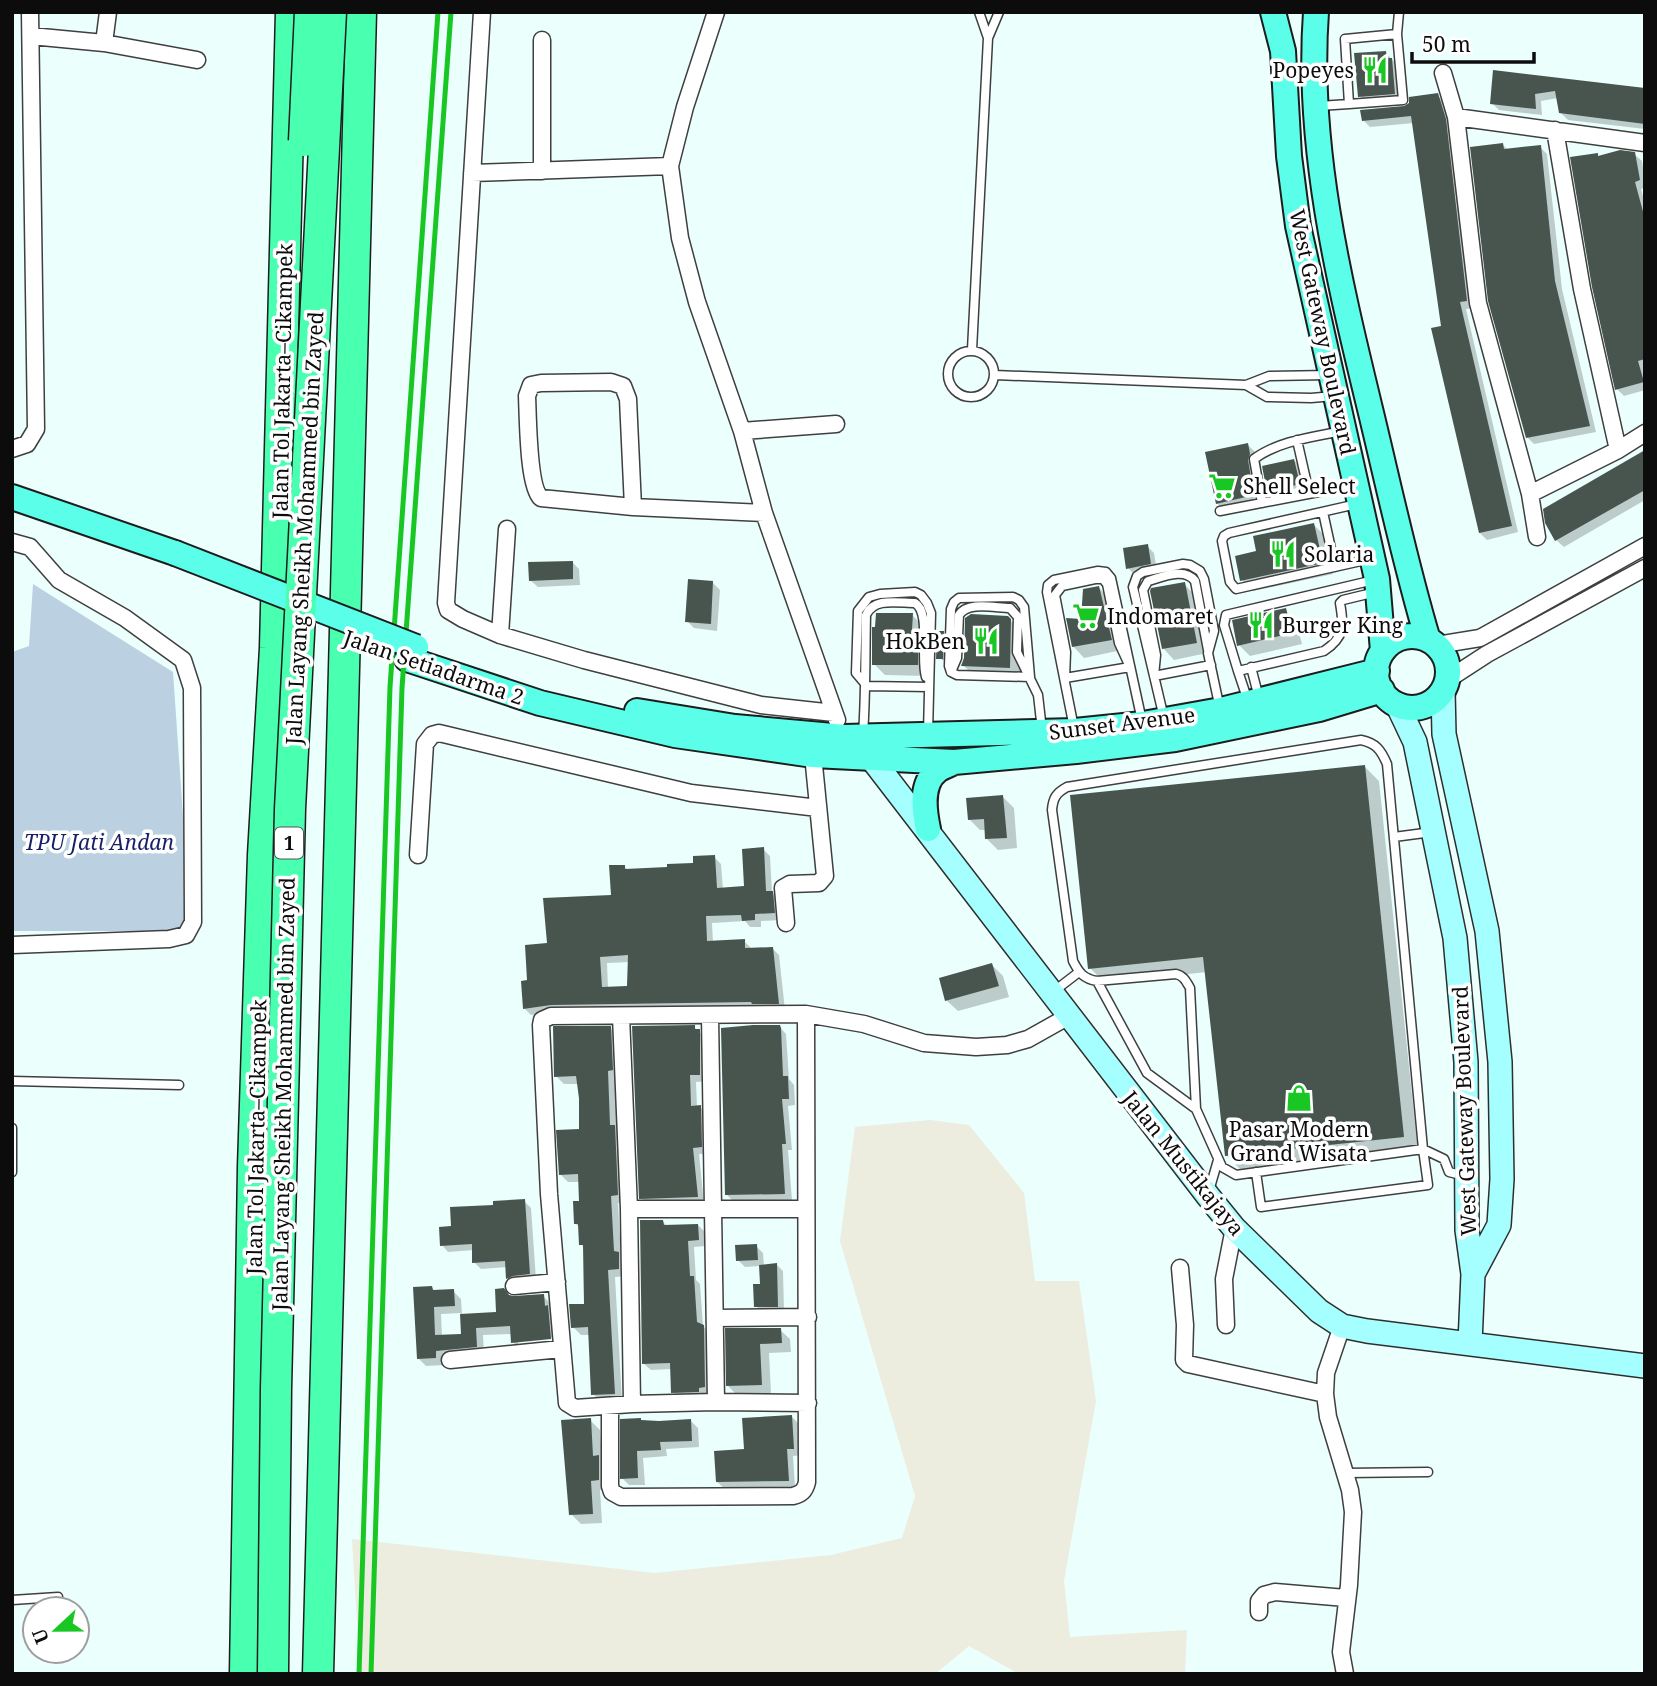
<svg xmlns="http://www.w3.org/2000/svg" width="1657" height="1686" font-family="'Noto Serif',serif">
	<rect width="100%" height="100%" fill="#ebfffd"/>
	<path fill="#ececdf" d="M930,1120L969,1125L1024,1193L1035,1281H1079L1096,1401L1064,1581L1070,1637L1187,1630L1185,1674H1019L969,1646L935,1674H360L352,1539L655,1573L831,1555L902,1538L915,1496L840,1241L855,1127Z"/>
	<path fill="#bbd1e2" d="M33,584L173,672L191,931H12V652L29,646Z"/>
	<path fill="#0003" fill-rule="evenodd" d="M1385,52L1403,71L1405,105L1371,107L1360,96Z
		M1494,72L1645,91V129L1568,120L1560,112L1558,98L1541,101L1542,115L1499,110L1492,103Z
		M1437,95L1444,102L1452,128L1473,308L1466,309L1518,532L1487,540L1480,533L1443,327L1414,123L1370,127L1363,120L1405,108Z
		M1503,145L1508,150L1540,147L1547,154L1562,289L1596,432L1534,444L1527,437Z
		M1634,154L1642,161L1645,181V188L1641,189L1645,203V390L1624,396L1617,389L1597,155L1600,157Z
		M1248,445L1259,456L1261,465L1258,472L1264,505L1228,514L1217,503Z
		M1645,452V500L1564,547L1556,540Z
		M1294,460L1297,463L1302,487L1271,494L1268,491Z
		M1314,525L1325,536L1333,574L1253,591L1242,580L1258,553Z
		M1147,546L1154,553L1157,571L1135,575L1128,568Z
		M572,562L579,569L580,585L538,587L530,580Z
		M712,582L720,590L717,631L694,628L687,621Z
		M1184,584L1195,595L1207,653L1174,660L1163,648Z
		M1100,589L1111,600L1122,650L1084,658L1073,646L1082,621L1084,590Z
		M1285,610L1296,621L1302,644L1250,656L1239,645Z
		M912,615L923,626L928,676L885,675L874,664Z
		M1007,617L1022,632L1021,678L974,676L963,665Z
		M943,633L946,636L945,661L938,658Z
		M1364,766L1379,781L1418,1152L1241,1170L1226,1155L1207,972L1105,983L1090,968Z
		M1003,797L1014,808L1017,848L998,850L987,839L986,830H980L969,819Z
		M763,849L770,856L772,893L779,900L781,920L761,921V927H750L745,921L712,923L713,943L744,941L751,948H772L779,955L785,1010L559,1012L531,1015L524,1008L529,982L548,945L613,897L624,866L629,871L695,865L714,857L721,864L723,890L746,888ZM630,962L629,988H608L607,963Z
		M992,965L1003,976L1009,997L958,1011L946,1000Z
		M779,1026L786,1034L789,1079L794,1085L795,1105L788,1106L792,1150H788L792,1200L734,1202L727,1195Z
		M694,1027L706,1038L707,1081L696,1082L697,1107H700L707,1114L708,1154H699L704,1204L648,1205L641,1198Z
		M610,1028L618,1036L620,1078H615L617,1130L622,1135L625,1203H618L621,1256L626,1262L627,1276L615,1277L622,1401L601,1402L593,1394L590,1335H581L573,1327L586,1305L585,1249L581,1244L580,1228L576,1224L581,1202L580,1182H568L560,1174L581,1130L578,1084H564L556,1076Z
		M524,1201L531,1208L536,1280L514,1285L508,1279L507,1267L481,1269L474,1262V1250L448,1252L442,1245L453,1228L495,1207Z
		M662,1221L668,1227L698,1225L705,1232V1246L694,1247L696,1280L700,1284L703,1326L710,1333L711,1394H705V1398L680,1399L673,1392L672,1369L651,1370L644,1364Z
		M756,1246L763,1253L764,1266L777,1265L783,1271L784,1312H762L756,1306L761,1286L760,1266L745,1267L738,1260Z
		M432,1288L435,1291H453L461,1299L462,1315L498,1313L511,1297L543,1296L551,1304L557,1337L518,1341V1344L558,1341V1347L521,1351L513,1342L512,1334L483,1335L484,1354L443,1359L444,1365L426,1366L418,1358ZM461,1313L463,1335L442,1337L441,1314Z
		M727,1330H780L790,1339L791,1352L769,1353L771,1394L738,1396L728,1386Z
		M792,1417L799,1424L801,1455L793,1456L795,1487L725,1489L717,1482L746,1451Z
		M590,1420L600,1430L602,1460L609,1467V1489L600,1490L602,1523L581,1524L571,1514Z
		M691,1421L698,1428L699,1447L666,1449L667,1456L643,1458L645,1485H629L622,1478L642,1422Z"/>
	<path fill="#47554e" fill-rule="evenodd" d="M1386,51L1387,58H1392L1395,94L1358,97L1354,53Z
		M1493,70L1645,88V124L1559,113L1555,91L1535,94L1536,109L1490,104Z
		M1438,93L1446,119L1467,301L1460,302L1512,526L1479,533L1431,328L1441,326L1411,116L1362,121L1360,110L1404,106L1409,103V97Z
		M1503,143L1504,149L1541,145L1555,281L1590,426L1526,438L1488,301L1470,147Z
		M1620,150L1635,152L1640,180L1635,182L1645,219V359L1638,361L1644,382L1615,390L1592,287L1570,157L1598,153V156Z
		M1248,443L1250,454L1248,460L1254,495L1216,504L1205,452Z
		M1645,450V490L1555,541L1545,523L1543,509Z
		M1294,459L1300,484L1267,492L1262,466Z
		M1314,523L1323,563L1240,581L1235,556L1256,551L1253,536Z
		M1148,544L1151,564L1126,569L1123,548Z
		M573,561V579L529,581L528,562Z
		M688,579L713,581L711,624L685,622Z
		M1185,582L1197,643L1162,649L1150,591L1151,588Z
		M1099,586L1112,640L1072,647L1066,618L1081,619L1083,589Z
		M1286,608L1292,633L1237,646L1232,620Z
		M876,613H913L912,630H918V665H872V627H875Z
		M971,614L1008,616L1011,619L1010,668L961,666L964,658L965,618Z
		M937,631H944L943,659H936Z
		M1365,765L1404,1137L1225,1156L1203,957L1088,969L1070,795Z
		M1003,795L1007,838L985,839L984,819L968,820L966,798Z
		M764,847L766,891H773L775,913L755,914V920L742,921L741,915L706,916L707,941L745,939V948L773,947L779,1004H752L751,1002L551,1005L523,1009L521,981L527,980L525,945L547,943L543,898L611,895L609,865H625V869L667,867V864L693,863V856L715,855L717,888L744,886L742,849ZM628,955L627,986L602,987L600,957Z
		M992,963L999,986L945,1001L939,978Z
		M695,1025V1029H700V1075H690L691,1106L701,1105L702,1147L693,1148L698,1197L639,1199L632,1026Z
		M753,1025H780L781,1028L783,1076H788L789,1099H782L786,1144H782L785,1194L725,1195L721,1028Z
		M553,1026H611L613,1070L608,1071L610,1125H615L618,1195L611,1196L614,1251L619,1252V1269L608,1270L615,1394L591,1395L588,1327L571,1328L569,1304H584L583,1245H579L578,1224H574L573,1201H579L578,1174L559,1175L556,1130L579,1129V1098L576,1076L554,1077Z
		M525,1199L530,1274L513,1276L506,1279L505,1261L472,1263V1244L440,1246L439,1227L451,1226L450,1207L493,1205V1201Z
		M640,1220H663L664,1225L698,1224L699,1240L688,1241L690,1276H694L697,1322L704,1325L705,1387L699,1388V1392L671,1393L670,1363L642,1364Z
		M757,1244L758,1260L736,1261L735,1245Z
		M777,1263L778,1307H754L753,1284H760L759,1265Z
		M432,1286L433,1290L454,1289L455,1306L434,1307L435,1335L461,1334L460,1314L496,1312L495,1289L504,1288L509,1295L514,1296L544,1294L545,1306L548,1305L551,1339L511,1343L510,1326L476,1328L477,1347L436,1351V1358L417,1359L413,1287Z
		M725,1328H781L782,1343L760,1344L762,1385L726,1386Z
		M792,1415L794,1449H787L789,1481L716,1482L714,1451L744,1449L742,1418Z
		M591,1418L593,1456L599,1455V1480L591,1481L593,1514L569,1515L561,1420Z
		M641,1418V1420L659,1421L691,1419L692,1441L660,1442L661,1450L637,1451L638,1478L620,1479V1419Z"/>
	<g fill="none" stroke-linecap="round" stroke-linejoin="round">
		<defs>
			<path id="lane" d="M979,12L988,38
				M1349,104L1403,100L1397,34
				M1319,106L1349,104L1345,39L1397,34L1399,12
				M972,350L988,38L999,12
				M948 374a23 23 0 1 1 46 0a23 23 0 1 1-46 0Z
				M995,375L1246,385L1269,376L1330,375
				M1246,385L1267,397L1311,398L1334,396
				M1297,440L1309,493
				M1262,503L1254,459C1278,441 1313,437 1342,431
				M1357,504L1229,533L1224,536L1222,541L1230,582L1236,589L1370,559
				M1220,511L1355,485
				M1323,512L1335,567
				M1095,579H1103L1107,584L1119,643L1130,667L1065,678L1066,652L1055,595L1062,586Z
				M1013,597L1019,600L1024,607L1030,677L957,675L951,672L949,666L951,609L954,602L959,598Z
				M1208,650L1195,581C1184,567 1163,577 1148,581L1143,590L1156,655L1154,676L1211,665
				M1251,667L1259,698
				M1238,671L1224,625L1226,615L1374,580
				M951,672L957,658L959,615C968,601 995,608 1010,608L1018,617L1017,652L1038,695L1042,730
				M867,686L856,673L858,611L869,597L880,594L915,592L921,595L927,603L931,613L928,733
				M867,686L929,687
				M1248,701L1238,671L1324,651C1345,637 1344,626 1340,603L1343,600L1376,592
				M1164,718L1133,587L1137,576L1143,572L1183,564L1190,565L1200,571L1204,579L1214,631L1208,653L1220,709
				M1074,728L1047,592L1048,585L1054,580L1098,571L1106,572L1111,578L1142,721
				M863,734C866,694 865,655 866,615C874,597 898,603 915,603C931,612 920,658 926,677
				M1394,837L1432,832
				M1097,981L1147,1073L1196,1109
				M1053,992L1079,972
				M12,1081L179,1085
				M12,1128V1172
				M1256,1172L1261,1207L1428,1185L1423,1149L1387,764C1381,750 1376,743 1361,740L1067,787C1056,793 1053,798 1052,810L1073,961C1079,973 1084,979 1097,981L1176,974C1184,976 1186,981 1190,988L1196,1109L1222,1167L1236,1175L1423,1149L1444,1159L1449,1172L1465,1176
				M1209,1191L1218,1160
				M1346,1473L1428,1472
				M12,1600L58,1597"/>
			<path id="street" d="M482,12L446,603L448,610L463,619L500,635L584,660L761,705L834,713
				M716,12L685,107L670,166L680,238L697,302L742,431L764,513L837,720
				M31,36L104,43L108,12
				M542,40V171
				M104,43L197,60
				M1443,73L1456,117L1478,303L1530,494L1537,537
				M1456,117L1645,143
				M1555,130L1582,289L1618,450
				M472,173L670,166
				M742,431L836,424
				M12,449L27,444L36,429L30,12
				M1530,494L1618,450L1645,433
				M633,507L628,399L623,386L611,382L541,383L531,385L527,396C528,417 528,487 541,498L633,507L764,513
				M12,542L30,547L59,580L125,618L183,660L192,688L193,922L186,935L169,939L12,945
				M500,635L507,529
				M1437,645L1480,638L1645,546
				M1447,680L1487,654L1645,568
				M418,855L425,744L432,735L439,733L691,793L818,808
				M786,923L783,888L790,884L819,883L825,876L813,755
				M621,1016L629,1209L632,1404L716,1402L808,1403
				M710,1016L716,1402
				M629,1209H806
				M1180,1268L1185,1325L1184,1360L1188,1364L1325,1394
				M514,1286L557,1282
				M715,1318L808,1317
				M1226,1325L1224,1279L1234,1228
				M1342,1326L1326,1373L1325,1394L1328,1417L1350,1490L1353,1512L1349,1585L1341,1652L1345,1674
				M450,1360L561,1349
				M632,1404L575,1408L567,1403L549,1194L541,1025L542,1020L551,1016L806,1014
				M610,1406V1486L612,1492L621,1497L793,1496C801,1494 805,1491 807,1482L806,1014L864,1024L924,1043L976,1047L1007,1045L1028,1039L1069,1016
				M1259,1612V1601L1264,1595L1275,1592L1346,1598"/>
			<path id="secondary" d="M1443,690L1444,734L1487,931L1500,1062L1502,1179L1499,1225L1473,1274
				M1397,704L1415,742L1455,938L1466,1062L1467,1230L1473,1274L1470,1343
				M865,744L872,759L1208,1196L1234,1228L1319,1311L1342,1326L1367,1331L1645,1366"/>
			<path id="primary" d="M1273,12L1283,51L1289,156L1298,226L1377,579L1383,651
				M1316,12C1306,149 1340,285 1372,417C1390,492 1406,567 1428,640
				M12,497L175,553
				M1376 672a36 36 0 1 1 72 0a36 36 0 1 1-72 0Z
				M407,659L540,703L675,735L813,755L954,762L1076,751L1175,739L1319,709L1382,690
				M637,711L735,727L844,737L1075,731L1143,724L1221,710L1377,671
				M928,829C924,810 920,783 938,770C942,767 949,765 954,762"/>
			<path id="highway" d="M245,1674L253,1167L263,855L275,648L291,12
				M318,1674L361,12"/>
		</defs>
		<use href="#lane" stroke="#3f3f3f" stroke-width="11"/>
		<use href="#street" stroke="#3f3f3f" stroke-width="19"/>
		<use href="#secondary" stroke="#2e2e2e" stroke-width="26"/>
		<use href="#primary" stroke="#1d1d1d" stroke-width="28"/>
		<use href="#highway" stroke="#1d1d1d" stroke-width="33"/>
		<use href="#lane" stroke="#fff" stroke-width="8"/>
		<use href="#street" stroke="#fff" stroke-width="16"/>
		<use href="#secondary" stroke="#a6ffff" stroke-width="23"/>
		<use href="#primary" stroke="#5bffe9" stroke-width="24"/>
		<use href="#highway" stroke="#49ffb0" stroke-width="30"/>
		<path stroke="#19c724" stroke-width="5" d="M359,1674L390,687L438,12
			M371,1674L402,688L451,12"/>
		<defs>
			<path id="primary-bridge" d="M175,553L416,647"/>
			<path id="highway-bridge" d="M304,141L310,12
				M273,1674L276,1389L290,809L331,12"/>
		</defs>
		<use href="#primary-bridge" stroke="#1d1d1d" stroke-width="28" stroke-linecap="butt"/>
		<use href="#highway-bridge" stroke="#1d1d1d" stroke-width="33" stroke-linecap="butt"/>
		<use href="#primary-bridge" stroke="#5bffe9" stroke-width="24"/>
		<use href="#highway-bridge" stroke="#49ffb0" stroke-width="30"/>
	</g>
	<defs>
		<symbol id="restaurant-bare" viewBox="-9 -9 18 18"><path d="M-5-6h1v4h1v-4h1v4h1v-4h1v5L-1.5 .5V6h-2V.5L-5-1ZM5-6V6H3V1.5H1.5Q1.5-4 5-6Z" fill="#19c724" stroke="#fff" stroke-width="2.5" paint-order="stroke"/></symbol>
		<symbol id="supermarket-bare" viewBox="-9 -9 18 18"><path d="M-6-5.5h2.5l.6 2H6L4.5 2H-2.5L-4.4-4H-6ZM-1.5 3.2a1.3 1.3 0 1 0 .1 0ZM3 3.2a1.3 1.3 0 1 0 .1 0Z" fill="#19c724" stroke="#fff" stroke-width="2.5" paint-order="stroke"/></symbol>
		<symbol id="shop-bare" viewBox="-9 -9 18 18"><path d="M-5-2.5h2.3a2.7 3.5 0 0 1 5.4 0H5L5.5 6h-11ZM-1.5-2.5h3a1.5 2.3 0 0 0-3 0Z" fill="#19c724" stroke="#fff" stroke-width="2.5" paint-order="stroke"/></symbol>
	</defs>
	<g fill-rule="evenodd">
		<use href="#restaurant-bare" x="1356" y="51" width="38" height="38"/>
		<use href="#supermarket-bare" x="1203" y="467" width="38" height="38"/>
		<use href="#restaurant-bare" x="1264" y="535" width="38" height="38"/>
		<use href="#supermarket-bare" x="1067" y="597" width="38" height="38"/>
		<use href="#restaurant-bare" x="1242" y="606" width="38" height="38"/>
		<use href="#restaurant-bare" x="967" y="622" width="38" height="38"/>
		<use href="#shop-bare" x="1280" y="1079" width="38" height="38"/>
	</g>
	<g text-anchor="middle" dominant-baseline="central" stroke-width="7" stroke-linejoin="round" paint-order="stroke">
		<rect fill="#fff" stroke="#555" stroke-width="2" x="275" y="827.5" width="28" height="31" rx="5"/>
		<g font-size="19" font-weight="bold" fill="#0c0c0c">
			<text x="289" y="843">1</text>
		</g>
		<g font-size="21" fill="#0c0c0c" stroke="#fff" text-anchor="start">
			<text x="1354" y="70" text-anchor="end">Popeyes</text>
			<text x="1243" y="486">Shell Select</text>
			<text x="1304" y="554">Solaria</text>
			<text x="1107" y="616">Indomaret</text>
			<text x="1282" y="625">Burger King</text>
			<text x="965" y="641" text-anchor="end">HokBen</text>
			<text x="1299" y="1129" text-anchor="middle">Pasar Modern<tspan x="1299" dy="24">Grand Wisata</tspan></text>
		</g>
		<g font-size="21" fill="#0c0c0c" stroke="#fff">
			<text transform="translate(1323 332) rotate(78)">West Gateway Boulevard</text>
			<text transform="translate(282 381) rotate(-89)">Jalan Tol Jakarta–Cikampek</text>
			<text transform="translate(304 528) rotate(-87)">Jalan Layang Sheikh Mohammed bin Zayed</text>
			<text transform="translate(434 667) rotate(19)">Jalan Setiadarma 2</text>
			<text transform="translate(1122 723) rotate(-7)">Sunset Avenue</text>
			<text transform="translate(283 1094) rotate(-89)">Jalan Layang Sheikh Mohammed bin Zayed</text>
			<text transform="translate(1464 1111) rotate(-92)">West Gateway Boulevard</text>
			<text transform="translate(256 1137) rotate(-89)">Jalan Tol Jakarta–Cikampek</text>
			<text transform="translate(1184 1163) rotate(51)">Jalan Mustikajaya</text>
		</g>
		<g font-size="21" font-style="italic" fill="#171f68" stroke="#fff">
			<text x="99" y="842">TPU Jati Andan</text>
		</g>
	</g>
	<rect width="1657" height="1686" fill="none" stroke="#0c0c0c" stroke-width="28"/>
	<g transform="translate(56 1630) rotate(248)"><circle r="33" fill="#ffffff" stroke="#9e9e9e" stroke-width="2"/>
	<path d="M0-5L12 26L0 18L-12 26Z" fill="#19c724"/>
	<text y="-10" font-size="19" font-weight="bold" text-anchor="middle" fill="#0c0c0c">U</text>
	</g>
	<path d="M1412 52v10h122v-10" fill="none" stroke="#0c0c0c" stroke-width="3.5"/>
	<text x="1422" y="52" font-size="21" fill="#0c0c0c" stroke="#ffffff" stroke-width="5" paint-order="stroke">50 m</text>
</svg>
